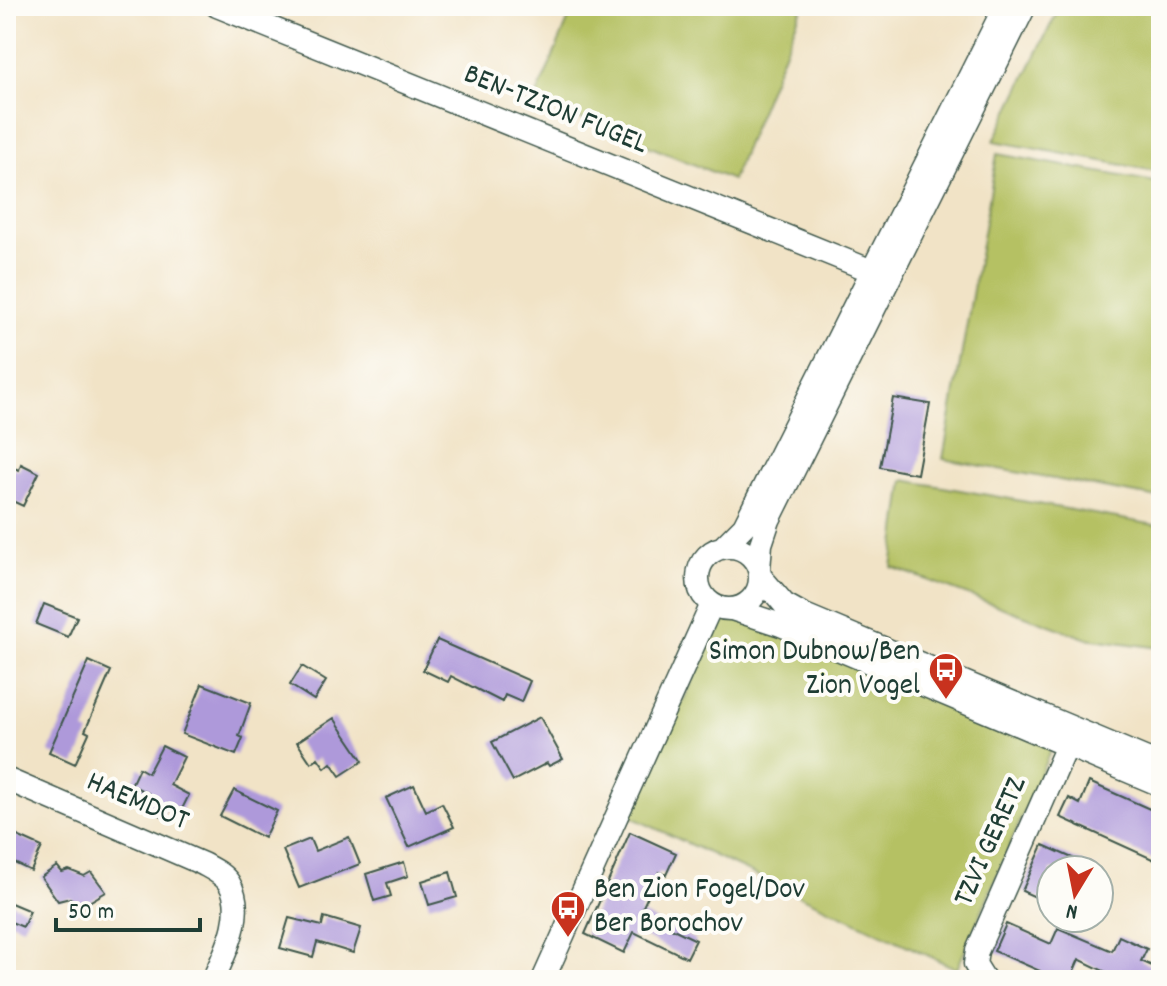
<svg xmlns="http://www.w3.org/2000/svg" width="1167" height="986" font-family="Dekko,sans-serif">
	<rect width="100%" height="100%" fill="#fdfcf7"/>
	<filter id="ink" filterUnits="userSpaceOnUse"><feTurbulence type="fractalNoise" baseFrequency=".0125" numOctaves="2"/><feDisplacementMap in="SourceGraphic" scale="16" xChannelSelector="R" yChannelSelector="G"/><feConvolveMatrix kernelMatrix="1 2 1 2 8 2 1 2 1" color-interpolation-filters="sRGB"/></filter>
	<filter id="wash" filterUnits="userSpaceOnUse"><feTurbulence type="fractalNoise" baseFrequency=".006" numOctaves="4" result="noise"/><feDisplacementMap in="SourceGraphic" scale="32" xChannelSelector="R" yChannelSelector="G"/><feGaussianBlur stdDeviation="1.8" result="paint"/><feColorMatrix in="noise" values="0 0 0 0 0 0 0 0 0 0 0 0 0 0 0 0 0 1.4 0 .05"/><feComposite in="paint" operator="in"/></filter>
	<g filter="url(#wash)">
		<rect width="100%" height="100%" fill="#f1e3c6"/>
		<path fill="#b5c163" stroke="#6a7f4c" stroke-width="2" d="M574,6H803L732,180L535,100Z
			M1060,6H1161V172L994,141Z
			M997,154L1161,183L1159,498L943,459Z
			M904,480L1161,526V648L1085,638L892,567Z
			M739,612L1052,747L957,969L627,815L716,634L719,616Z"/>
		<g id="blocks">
			<path fill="#ae99da" d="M893,398L930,404L917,474L880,467Z
				M21,464L39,473L23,506L6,498V465L19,470Z
				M44,604L77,617L68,637L36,624Z
				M437,640L530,681L521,702L505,695L502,702L451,676L448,682L423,670Z
				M89,661L111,671L85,731L89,733L75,764L49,752Z
				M302,666L326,681L314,700L290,685Z
				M202,684L251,703L239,736L243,738L236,755L182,734Z
				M540,717L563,759L549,766L547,763L513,781L492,742Z
				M334,718L363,761L340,776L331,763L325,768L318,758L311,763L297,742Z
				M162,746L184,757L170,785L189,795L181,811L168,804L162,816L142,806L148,793L131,785L139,768L148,773Z
				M1089,782L1161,814V863L1060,817L1069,798L1080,804Z
				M414,785L426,811L442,803L454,827L409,847L386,798Z
				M234,790L277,811L264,838L220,816Z
				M630,832L676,853L666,875L659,872L640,913L696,940L687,958L634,932L624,953L585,934Z
				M13,834L42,847L31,871L6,859V850Z
				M349,837L360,864L299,888L283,850L310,839L315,851Z
				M1043,845L1099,870H1051V904L1022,891Z
				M404,862L408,876L387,883L391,896L374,901L366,874Z
				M57,866L62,872L69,870L84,876L91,872L106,892L82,906L70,898L58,901L41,877Z
				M450,872L457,897L429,905L422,881Z
				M6,901L30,911L23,927L6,920Z
				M324,917L361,928L353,953L317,942L313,957L280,948L289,918L322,926Z
				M1006,924L1051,944L1058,928L1112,951L1119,936L1147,949L1141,961L1161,970V980H1110L1112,975L1079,959L1070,980H1036L1040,971L994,951Z"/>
		</g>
	</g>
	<g filter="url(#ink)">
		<use href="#blocks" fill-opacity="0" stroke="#3e564a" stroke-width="2"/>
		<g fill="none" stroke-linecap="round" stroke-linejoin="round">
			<defs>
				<path id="minor" d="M217,6L872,271
					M698 578a31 31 0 1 1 62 0a31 31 0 1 1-62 0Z
					M722,548L744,526L1005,6
					M759,570L761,544L769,520L1025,6
					M760,576L784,604L802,614L1161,765
					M732,609L781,625L1161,785
					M6,779L203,864C212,869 223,874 229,883C247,912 225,953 213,980
					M543,980L712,604
					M985,980L975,964L977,951L1073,732"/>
			</defs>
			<use href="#minor" stroke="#3e564a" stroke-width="25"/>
			<use href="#minor" stroke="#fff" stroke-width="22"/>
		</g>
	</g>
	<defs>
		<symbol id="bus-pin" viewBox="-11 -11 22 30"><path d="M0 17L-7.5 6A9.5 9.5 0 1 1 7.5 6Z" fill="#c8321e" stroke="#fdfcf7"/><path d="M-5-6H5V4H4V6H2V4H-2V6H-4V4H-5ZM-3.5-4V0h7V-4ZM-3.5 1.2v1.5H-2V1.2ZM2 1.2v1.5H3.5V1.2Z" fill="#fff"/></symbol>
	</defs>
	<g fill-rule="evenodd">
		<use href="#bus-pin" x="926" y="650" width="40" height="54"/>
		<use href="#bus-pin" x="548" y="888" width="40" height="54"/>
	</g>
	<g text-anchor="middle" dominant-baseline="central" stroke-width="8" stroke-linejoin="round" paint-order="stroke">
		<g font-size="30" fill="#1f3d34" stroke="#fdfcf7">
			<text transform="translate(555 111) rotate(22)">BEN-TZION FUGEL</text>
			<text transform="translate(137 803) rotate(23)">HAEMDOT</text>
			<text transform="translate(992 842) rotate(-66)">TZVI GERETZ</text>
		</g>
		<g font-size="30" fill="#1f3d34" stroke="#fdfcf7" text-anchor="end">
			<text x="920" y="653">Simon Dubnow/Ben<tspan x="920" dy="34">Zion Vogel</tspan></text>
			<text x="594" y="891" text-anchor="start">Ben Zion Fogel/Dov<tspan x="594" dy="34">Ber Borochov</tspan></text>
		</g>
	</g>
	<rect width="1167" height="986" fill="none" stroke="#fdfcf7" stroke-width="32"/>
	<g transform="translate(1075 894) rotate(190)"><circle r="38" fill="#fdfcf7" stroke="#a4b0a9" stroke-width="2"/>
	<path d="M0-6L14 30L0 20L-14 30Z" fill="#c8321e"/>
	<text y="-12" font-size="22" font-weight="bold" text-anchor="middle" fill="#1f3d34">N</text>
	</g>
	<path d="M56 918v12h144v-12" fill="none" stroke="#1f3d34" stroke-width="4"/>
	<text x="68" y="918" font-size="24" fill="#1f3d34" stroke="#fdfcf7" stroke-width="6" paint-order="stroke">50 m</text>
</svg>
